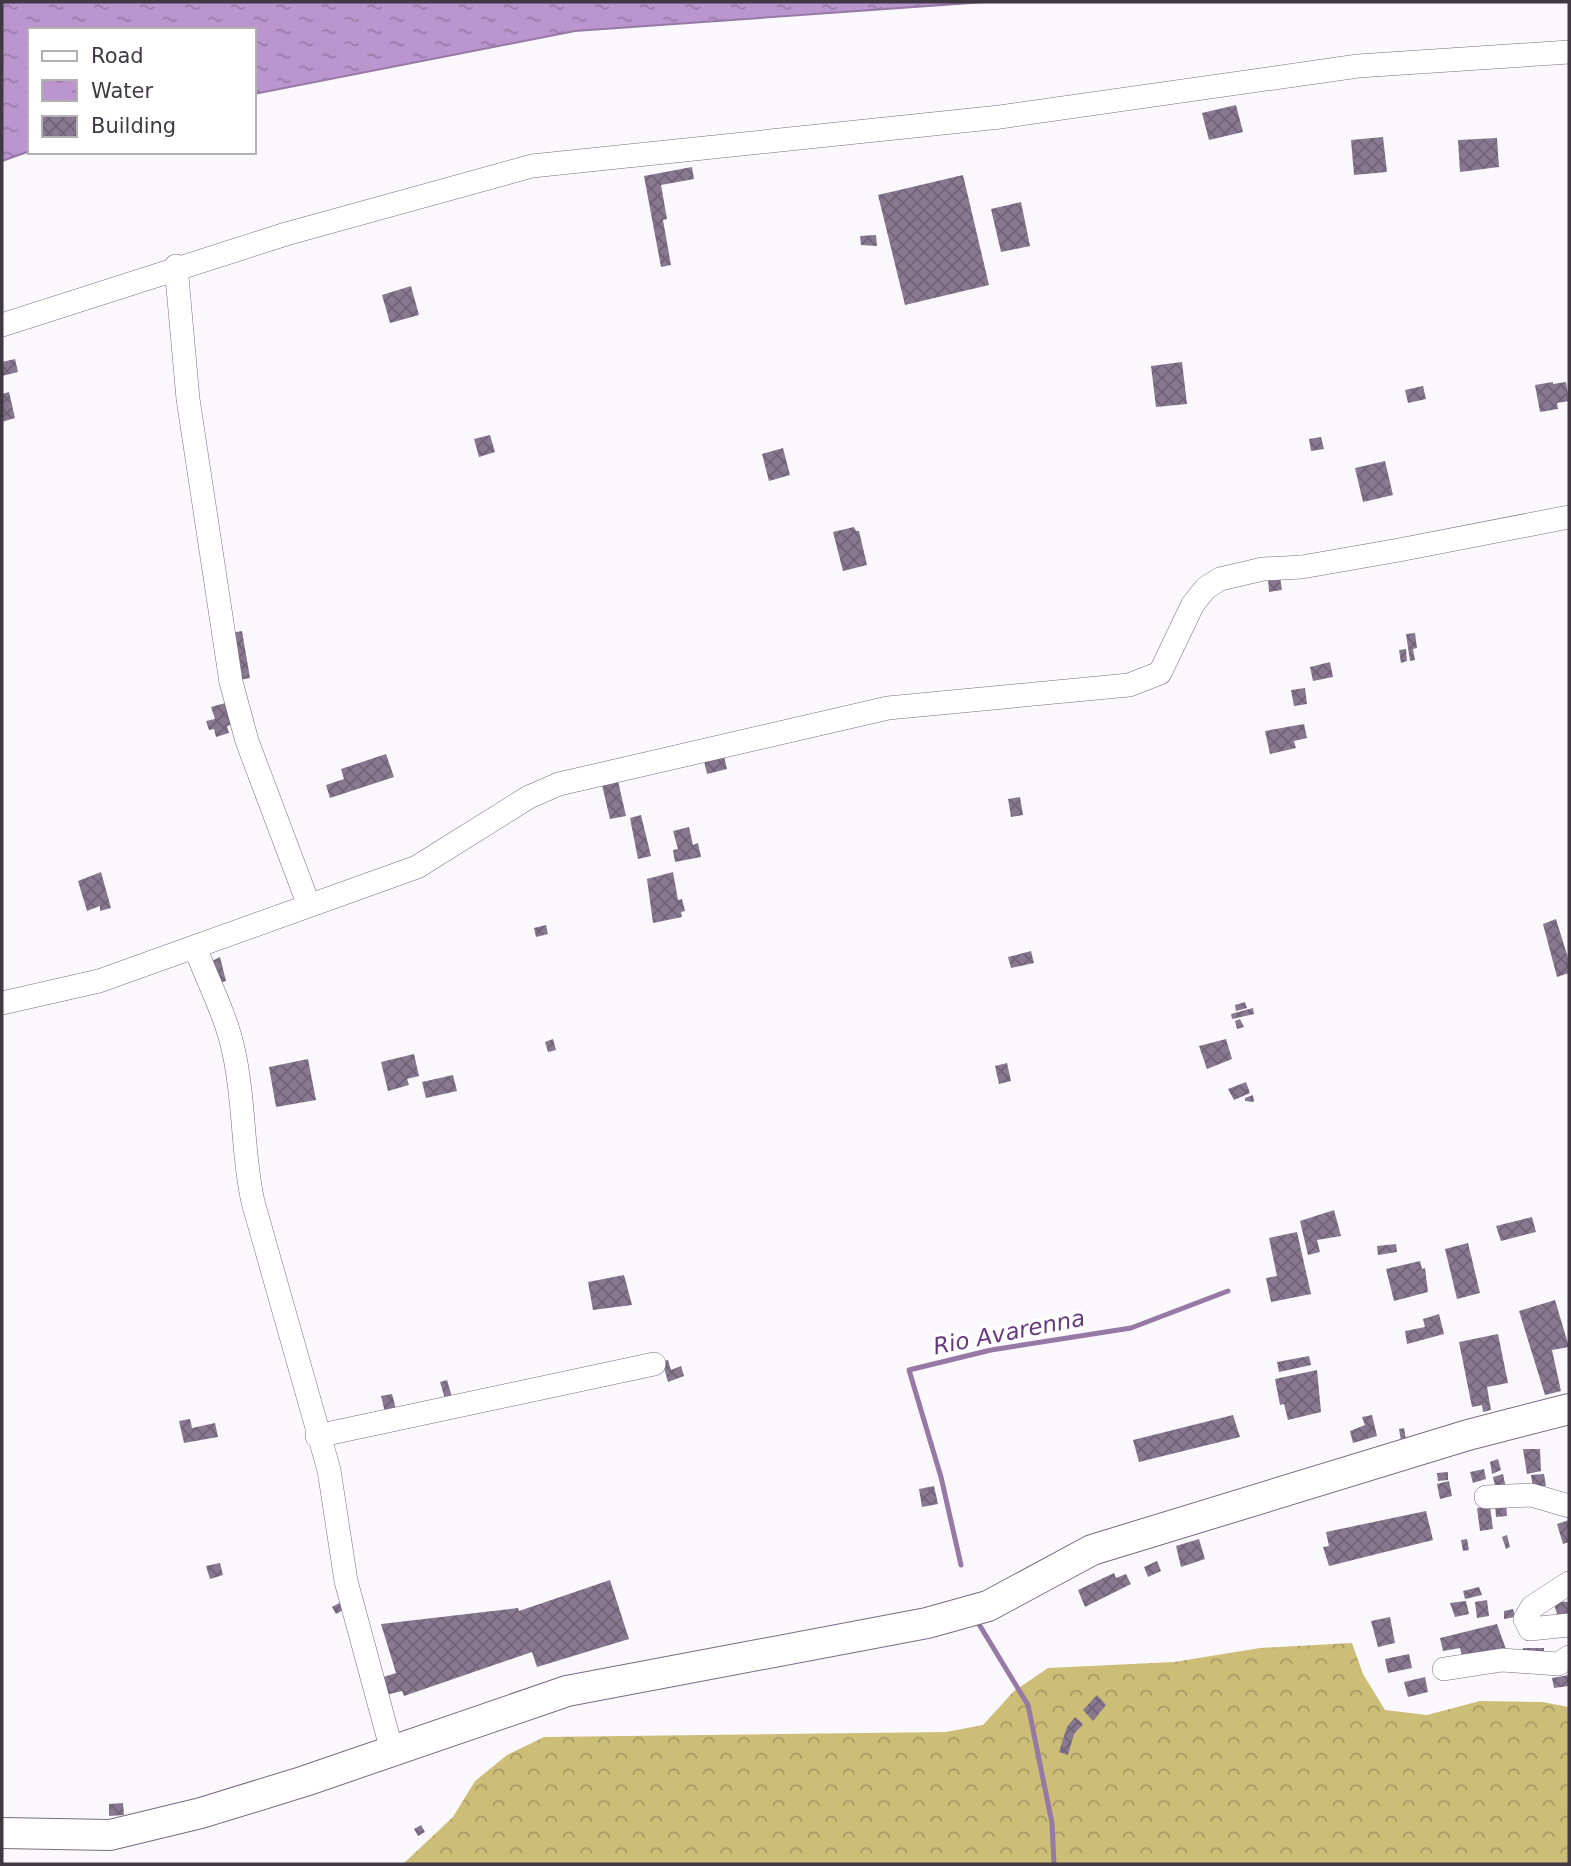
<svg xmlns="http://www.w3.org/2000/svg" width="1571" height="1866" font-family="'DejaVu Sans',sans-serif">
	<defs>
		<pattern id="forest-crowns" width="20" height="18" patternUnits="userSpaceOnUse" patternTransform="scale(1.75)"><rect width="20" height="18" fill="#ccbd77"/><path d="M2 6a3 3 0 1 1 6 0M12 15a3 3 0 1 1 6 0" fill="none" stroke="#a79b63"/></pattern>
		<pattern id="water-ripples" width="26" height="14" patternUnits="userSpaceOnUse" patternTransform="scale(1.75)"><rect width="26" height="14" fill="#bb95ce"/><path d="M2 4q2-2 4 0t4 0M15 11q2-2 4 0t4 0" fill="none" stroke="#997ba9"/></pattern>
		<pattern id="building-cross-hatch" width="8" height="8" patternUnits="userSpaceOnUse" patternTransform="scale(1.75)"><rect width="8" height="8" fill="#887890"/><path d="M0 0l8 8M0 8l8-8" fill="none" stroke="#716377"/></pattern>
	</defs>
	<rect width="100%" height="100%" fill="#fbf8fd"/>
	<path fill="url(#forest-crowns)" d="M1352,1643L1363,1674L1385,1710L1427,1715L1480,1701L1542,1702L1569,1707V1864H403L453,1817L475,1781L507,1755L544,1737L946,1732L983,1725L1014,1691L1048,1668L1174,1662L1260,1648Z"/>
	<path fill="url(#water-ripples)" stroke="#9679a5" stroke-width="2" d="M2,2H985L575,31L254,94V30H30V151L2,161Z"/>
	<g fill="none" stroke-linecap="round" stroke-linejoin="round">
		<path stroke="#9679a5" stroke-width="5" d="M961,1565L941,1477L909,1370L991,1350L1131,1328L1228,1291
			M977,1621L1028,1705L1052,1823L1054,1864"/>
	</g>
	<path fill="url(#building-cross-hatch)" d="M1236,105L1243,132L1209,140L1202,113Z
		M1383,137L1387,172L1354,175L1351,140Z
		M1497,138L1499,167L1460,172L1458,140Z
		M692,167L694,179L661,185L667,219L663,220L671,265L661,267L644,176Z
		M963,175L989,285L905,305L878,195Z
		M1021,202L1030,246L1001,252L991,209Z
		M876,235L877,246L861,245L860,236Z
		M411,286L419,315L390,323L382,295Z
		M15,359L18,372L2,376V362Z
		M1182,362L1187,404L1156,407L1151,366Z
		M1553,382V384L1566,382L1569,401L1557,403L1558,409L1540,412L1535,385Z
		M1423,386L1426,399L1408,403L1405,390Z
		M9,392L15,418L2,422V394Z
		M490,435L495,452L479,457L474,439Z
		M1321,437L1324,449L1311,451L1309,439Z
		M783,448L790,475L769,481L762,454Z
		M1385,461L1393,495L1363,502L1355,468Z
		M854,527L856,531H859L867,565L843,571L833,532Z
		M1280,577L1282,590L1269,592L1268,579Z
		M242,631L250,678L234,681L226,634Z
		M1415,633L1417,648L1413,649L1415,660L1410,661L1406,634Z
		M1406,649L1407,661L1401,663L1399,650Z
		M1330,662L1333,677L1313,681L1310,667Z
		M1305,688L1307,704L1294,706L1291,690Z
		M229,702L235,724L227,726L229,733L216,737L214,729L209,730L206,721L215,719L211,707Z
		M1304,724L1307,738L1294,741L1296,748L1270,754L1265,731Z
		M386,754L394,777L330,798L326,785L344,779L341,769Z
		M724,756L727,769L707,774L704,761Z
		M618,781L626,816L610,819L602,785Z
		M1020,797L1023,815L1011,817L1008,799Z
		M641,815L651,856L638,859L630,818Z
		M689,827L693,845L698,843L701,857L675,862L673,850L678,849L673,831Z
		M101,872L111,908L100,911V906L87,911L78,881Z
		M673,872L678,900L682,899L685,911L681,912L682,917L653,923L647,879Z
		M1556,919L1569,961V973L1557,977L1543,924Z
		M546,925L548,934L536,937L534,928Z
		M1031,951L1034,963L1011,968L1008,957Z
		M220,957L226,981L215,984L212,961Z
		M1245,1002L1247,1008L1236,1011L1235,1005Z
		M1253,1008L1254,1014L1232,1019L1231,1014Z
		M1240,1019L1244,1027L1237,1029L1235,1021Z
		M553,1039L556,1050L548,1052L545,1042Z
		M1226,1039L1232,1059L1207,1069L1199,1046Z
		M414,1054L419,1076L407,1079L409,1085L388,1091L381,1062Z
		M308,1059L316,1100L276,1107L269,1067Z
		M1007,1063L1011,1081L999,1084L995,1066Z
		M453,1075L457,1091L426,1098L422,1082Z
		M1246,1082L1250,1093L1234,1100L1228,1089Z
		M1253,1095L1254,1102L1245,1101V1098Z
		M1334,1210L1341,1236L1317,1240L1320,1252L1308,1255L1300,1221Z
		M1532,1217L1536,1232L1501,1241L1496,1226Z
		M1297,1232L1311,1294L1271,1302L1266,1278L1277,1276L1269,1238Z
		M1468,1243L1480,1293L1457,1299L1445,1249Z
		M1396,1244L1397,1252L1378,1255L1377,1246Z
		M1420,1261L1422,1269L1425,1268L1428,1292L1394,1301L1386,1269Z
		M624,1275L632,1305L593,1310L588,1282Z
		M1555,1300L1569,1347L1552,1350L1561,1391L1545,1395L1519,1311Z
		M1439,1314L1444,1334L1407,1344L1405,1331L1425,1327L1423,1319Z
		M1498,1334L1508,1383L1487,1387L1491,1410L1483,1412L1482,1405L1472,1407L1459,1342Z
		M1309,1356L1311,1365L1279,1372L1277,1362Z
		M668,1360L671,1370L681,1366L684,1376L668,1382L662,1361Z
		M1317,1370L1321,1412L1288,1420L1284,1404L1280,1405L1275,1379Z
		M447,1380L452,1397L445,1399L440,1382Z
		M392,1394L396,1409L385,1412L381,1396Z
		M1233,1415L1240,1437L1139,1462L1133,1440Z
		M1372,1415L1377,1436L1353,1443L1350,1431L1365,1425L1362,1417Z
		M190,1419L192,1428L215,1423L218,1437L184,1443L179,1421Z
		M1404,1428L1406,1440L1401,1441L1399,1429Z
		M1523,1449H1540L1541,1471L1527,1474Z
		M1498,1459L1501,1470L1492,1474L1490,1462Z
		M1484,1469L1486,1479L1473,1483L1470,1472Z
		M1448,1472V1480L1438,1481L1437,1473Z
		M1503,1474L1506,1488L1496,1490L1493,1477Z
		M1544,1474L1546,1486L1533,1488L1531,1475Z
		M1449,1481L1452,1496L1440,1499L1437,1484Z
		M934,1486L938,1504L922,1507L919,1489Z
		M1506,1502L1507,1516L1496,1517L1495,1503Z
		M1490,1506L1493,1529L1480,1531L1477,1508Z
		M1426,1511L1433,1540L1329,1566L1323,1547L1329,1546L1326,1532Z
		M1569,1520V1542L1563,1544L1557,1524Z
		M1507,1535L1510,1547L1506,1549L1502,1537Z
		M1199,1539L1205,1559L1181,1567L1176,1546Z
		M1467,1539L1469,1550L1463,1551L1461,1540Z
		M1157,1561L1161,1571L1148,1577L1144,1567Z
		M220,1563L223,1575L210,1579L206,1566Z
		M1114,1573L1116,1578L1126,1574L1131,1584L1085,1607L1078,1590Z
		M610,1580L629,1639L537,1667L532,1652L404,1696L402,1691L382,1696L377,1679L396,1673L381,1624L518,1608L519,1611Z
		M1479,1587L1482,1595L1465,1599L1463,1591Z
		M1487,1600L1489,1616L1477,1618L1475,1602Z
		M1466,1601L1469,1614L1455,1617L1450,1603Z
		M1553,1601L1569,1602V1618L1559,1620Z
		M341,1602L345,1609L336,1614L332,1607Z
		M1513,1609L1515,1617L1504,1619V1611Z
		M1390,1617L1395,1643L1378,1647L1371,1621Z
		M1497,1624L1507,1652L1463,1660L1460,1648L1443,1651L1440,1638Z
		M1523,1648H1544V1653H1523Z
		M1409,1654L1412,1668L1388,1673L1385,1659Z
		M1569,1675V1686L1554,1688L1552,1678Z
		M1425,1677L1428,1692L1408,1697L1404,1682Z
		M1097,1695L1106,1705L1093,1721L1083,1710Z
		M1075,1717L1083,1724L1074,1734L1068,1755L1059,1752L1067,1727Z
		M123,1803L124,1815L109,1816V1804Z
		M421,1825L425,1832L418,1836L414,1829Z"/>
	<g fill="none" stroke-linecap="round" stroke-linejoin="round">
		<defs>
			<path id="minor" d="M176,266L188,399L231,682L247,741L308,903
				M2,325L286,234L532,166L1000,117L1358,66L1569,52
				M195,947C208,982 227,1017 234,1053C245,1102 242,1153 253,1202L329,1470L346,1581L392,1751
				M2,1003L99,981L417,867L529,797L559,784L888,708L1129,685L1160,673L1193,604L1206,588L1220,579L1263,569L1302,567L1399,550L1569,517
				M317,1436L654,1364
				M1486,1497L1531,1495L1569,1506
				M1569,1583L1532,1607L1525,1619L1530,1629L1569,1625
				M1444,1669L1502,1660L1558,1664L1569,1657"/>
			<path id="major" d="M2,1833L110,1835L201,1813L305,1781L567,1691L927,1623L988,1606L1092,1550L1468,1435L1569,1409"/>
		</defs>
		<use href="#minor" stroke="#7a6a81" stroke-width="24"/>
		<use href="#major" stroke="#7a6a81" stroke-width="32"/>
		<use href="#minor" stroke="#fff" stroke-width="23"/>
		<use href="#major" stroke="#fff" stroke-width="30"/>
	</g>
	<g text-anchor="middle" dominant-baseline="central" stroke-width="7" stroke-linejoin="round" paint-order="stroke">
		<g font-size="23" font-style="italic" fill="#69397f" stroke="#fff">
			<text transform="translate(1009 1332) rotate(-11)">Rio Avarenna</text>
		</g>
	</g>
	<rect width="1571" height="1866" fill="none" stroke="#403944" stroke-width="7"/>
	<rect x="28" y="28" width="228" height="126" fill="#ffffff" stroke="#b3b0b4" stroke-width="2"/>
	<rect x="42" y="51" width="35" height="10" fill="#ffffff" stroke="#b3b0b4" stroke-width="2"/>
	<text x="91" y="63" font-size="21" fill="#403944">Road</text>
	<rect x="42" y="80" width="35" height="21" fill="url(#water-ripples)" stroke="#b3b0b4" stroke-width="2"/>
	<text x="91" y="98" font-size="21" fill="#403944">Water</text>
	<rect x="42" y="116" width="35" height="21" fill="url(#building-cross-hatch)" stroke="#b3b0b4" stroke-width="2"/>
	<text x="91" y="133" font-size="21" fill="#403944">Building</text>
</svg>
